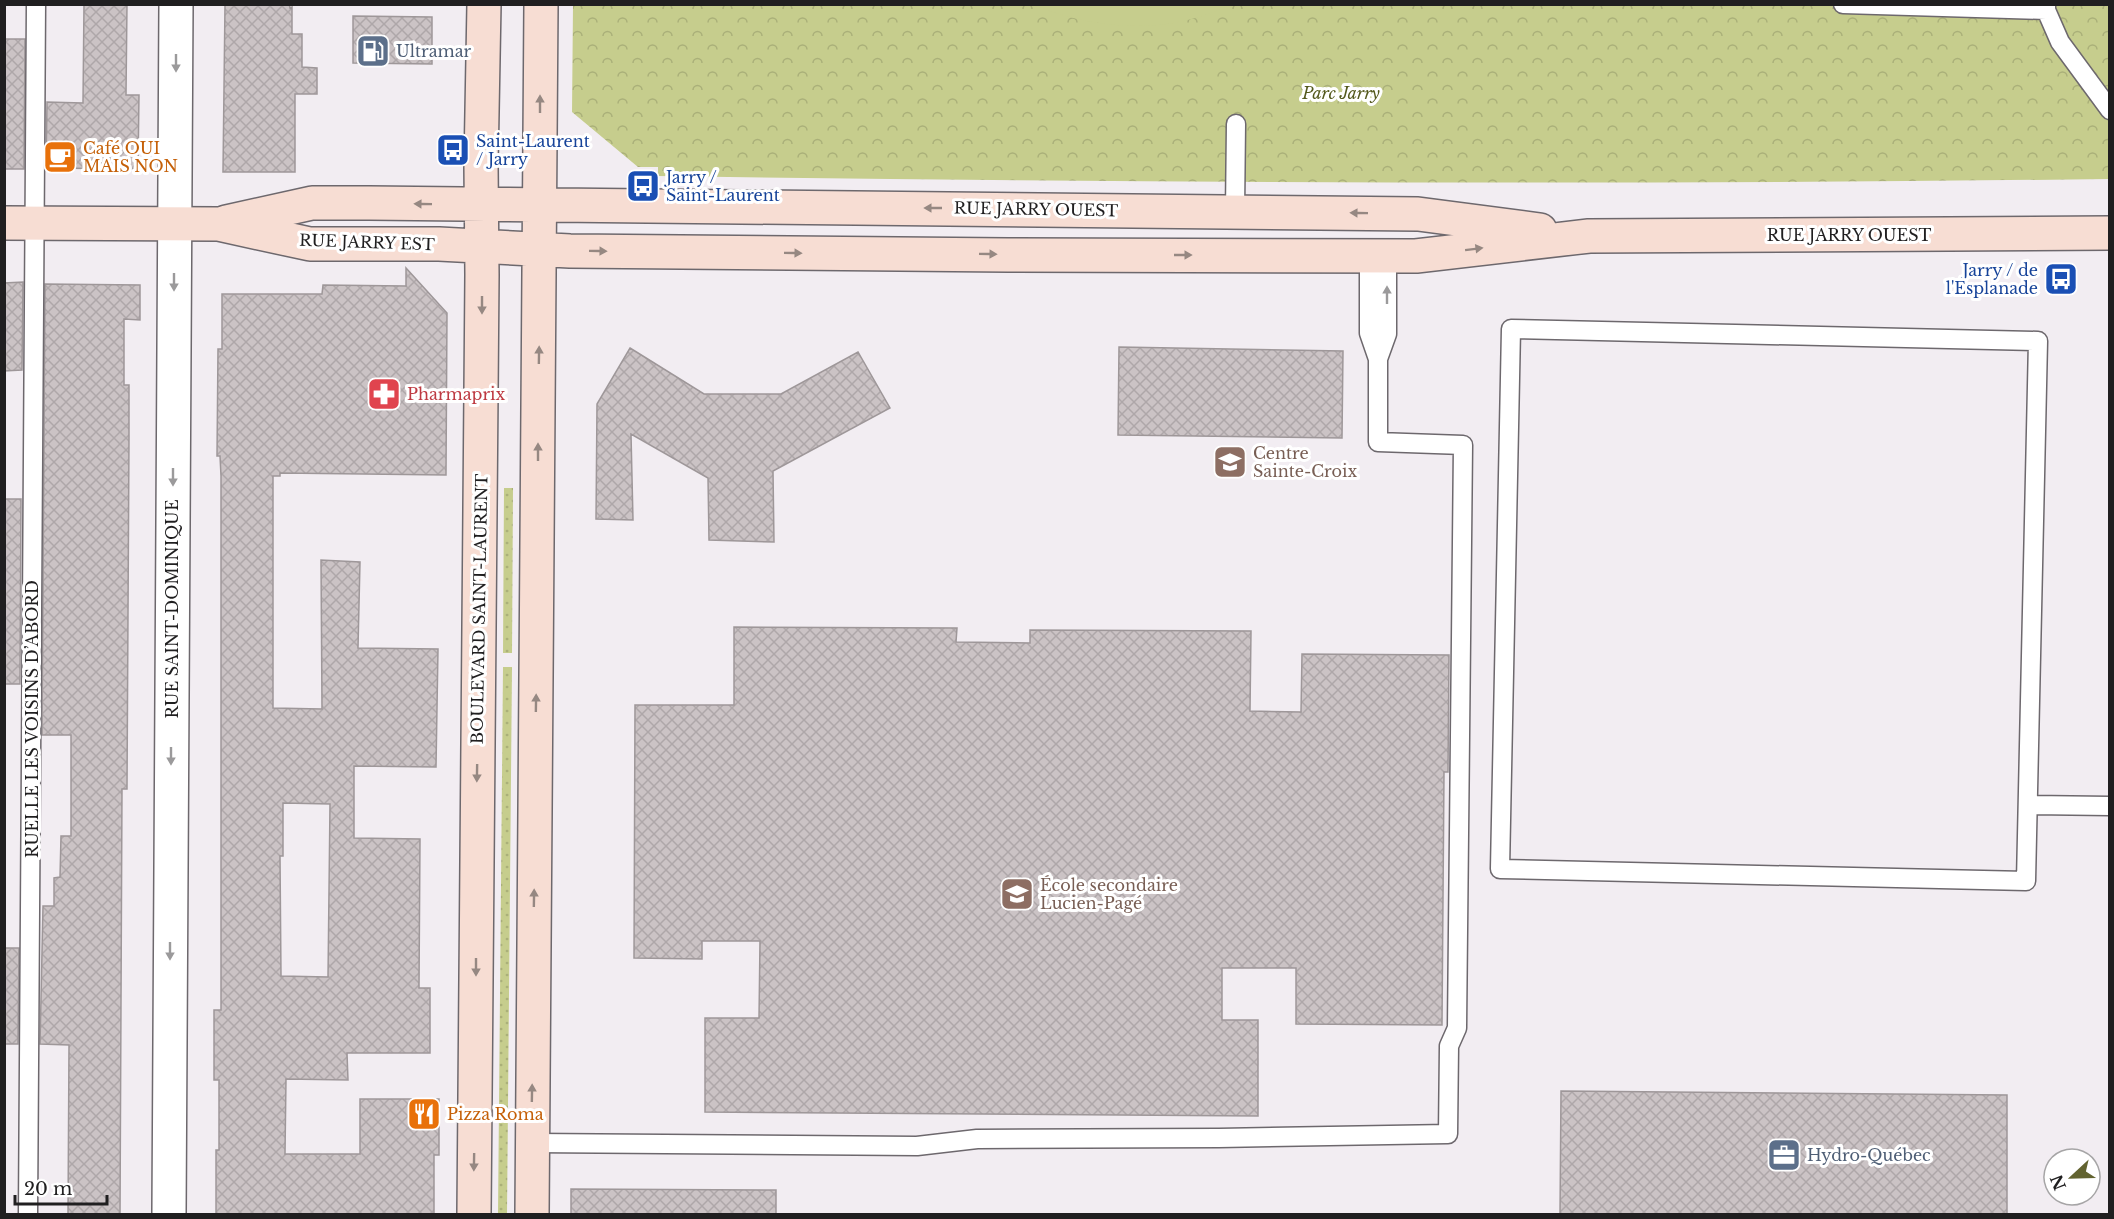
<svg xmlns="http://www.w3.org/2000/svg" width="2114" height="1219" font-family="'Libre Baskerville',serif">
	<defs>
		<pattern id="grass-dots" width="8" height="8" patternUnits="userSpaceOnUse" patternTransform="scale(1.5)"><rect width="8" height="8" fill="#c6cd8d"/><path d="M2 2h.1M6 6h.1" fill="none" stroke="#aab079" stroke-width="1.8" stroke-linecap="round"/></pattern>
		<pattern id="park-crowns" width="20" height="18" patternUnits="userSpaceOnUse" patternTransform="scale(1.5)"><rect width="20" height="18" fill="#c6cd8d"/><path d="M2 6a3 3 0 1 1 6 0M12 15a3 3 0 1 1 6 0" fill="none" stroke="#aab079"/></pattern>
		<pattern id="building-cross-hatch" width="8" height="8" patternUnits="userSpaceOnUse" patternTransform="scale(1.5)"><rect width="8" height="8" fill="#cbc3c5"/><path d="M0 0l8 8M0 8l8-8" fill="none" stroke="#aea7a9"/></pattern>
	</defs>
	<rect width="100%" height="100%" fill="#f2edf2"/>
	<path fill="url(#grass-dots)" d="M504,488H513L512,653H503Z
		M503,667H512L507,1214H498Z"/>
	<path fill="url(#park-crowns)" d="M573,5H2109V179C1626,185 1142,183 658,176V167H638L572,112Z"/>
	<path fill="#c6cd8d" d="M1033,5L1229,4V5C1167,36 1096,30 1033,5Z"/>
	<path fill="url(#building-cross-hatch)" stroke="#9e9799" stroke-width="1.5" fill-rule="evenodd" d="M84,4H127L126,95H139L138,169L46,168L47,102L83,103Z
		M225,4H289L290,8L292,7V34H302V67L317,68V94H295V172H223Z
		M353,16L432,17V64L353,63Z
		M4,39H25L24,169H4Z
		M406,268L447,313L446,475L280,473V476H273V708L322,709L321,560L360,562L358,648L438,649L436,767L354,766V838L420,839L419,988H430V1053H347L348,1080L286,1079L285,1154H360V1099H439V1155H434V1215H216V1150H219V1080H214V1010H221V476L220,456H217L218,349H222V294H322L323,285L406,286ZM283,803L330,804L328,977L281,976L280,856H283Z
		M23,282L22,370L4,371V283Z
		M45,284L140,285V320L124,319V385H129V439L127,789H122L120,1215H68L69,1045L40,1044L43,906H54V878L60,877L61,836H71V735H42Z
		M1119,347L1343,351L1342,438L1118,435Z
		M630,348L704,394H781L858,352L890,408L773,471L774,542L709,540L708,478L631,434L633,520L596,519L597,404Z
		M4,499H21L20,684H4Z
		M734,627L957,628L956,642L1030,643V630L1251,631L1250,711L1301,712L1302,654L1449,655L1448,772H1444L1442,1025L1296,1024V968H1222V1020H1258V1116L705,1112V1018H759L760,941H702V959L634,958L635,705H734Z
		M4,948H19L18,1044H4Z
		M1561,1091L2007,1095V1215H1560Z
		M571,1189L776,1190V1215H571Z"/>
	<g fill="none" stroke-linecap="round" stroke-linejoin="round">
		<defs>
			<path id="lane" d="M1843,4L2046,10
				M2046,4V10L2060,42L2110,110
				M1235,211L1236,124
				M1369,256V333L1378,359L1387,334V256
				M1511,329L2038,341L2026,881L1500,869Z
				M2029,805L2110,806
				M532,1143L917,1146L977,1139L1219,1138L1448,1134L1449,1046L1457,1028L1463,445L1378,442V359
				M28,1214L36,4"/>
			<path id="street" d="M169,1214L176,4"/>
			<path id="secondary" d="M226,222L312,203H369L1418,214L1540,230
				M4,223L218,224L310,244H439L570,251L1008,255L1416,256L1589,236L2110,233
				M474,1214L482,275L481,165L484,4
				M532,1214L541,4"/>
		</defs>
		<use href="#lane" stroke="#6d686d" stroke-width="21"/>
		<use href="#street" stroke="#6d686d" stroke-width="36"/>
		<use href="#secondary" stroke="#6d686d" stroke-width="36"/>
		<use href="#lane" stroke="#fff" stroke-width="18"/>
		<use href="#street" stroke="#fff" stroke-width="33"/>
		<use href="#secondary" stroke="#f7ddd3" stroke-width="33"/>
	</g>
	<defs><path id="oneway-solid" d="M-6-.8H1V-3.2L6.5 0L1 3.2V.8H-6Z" transform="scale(1.5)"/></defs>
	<g fill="#9b9a9b">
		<use href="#oneway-solid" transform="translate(176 63) rotate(90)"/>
		<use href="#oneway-solid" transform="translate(174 282) rotate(90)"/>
		<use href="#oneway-solid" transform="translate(1387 295) rotate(-90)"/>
		<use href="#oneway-solid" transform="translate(173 477) rotate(90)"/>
		<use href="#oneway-solid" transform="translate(171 756) rotate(90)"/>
		<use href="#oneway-solid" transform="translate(170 951) rotate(90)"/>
	</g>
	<g fill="#968882">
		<use href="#oneway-solid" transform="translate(540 104) rotate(-90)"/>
		<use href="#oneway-solid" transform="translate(423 204) rotate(-179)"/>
		<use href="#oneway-solid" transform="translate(933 208) rotate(-180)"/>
		<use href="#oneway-solid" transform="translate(1359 213) rotate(-179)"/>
		<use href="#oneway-solid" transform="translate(1474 249) rotate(-7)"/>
		<use href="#oneway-solid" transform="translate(598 251) rotate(1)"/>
		<use href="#oneway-solid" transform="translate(793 253) rotate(1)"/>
		<use href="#oneway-solid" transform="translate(988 254) rotate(1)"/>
		<use href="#oneway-solid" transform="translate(1183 255)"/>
		<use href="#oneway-solid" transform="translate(482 305) rotate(90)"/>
		<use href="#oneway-solid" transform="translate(539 355) rotate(-89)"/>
		<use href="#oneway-solid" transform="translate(538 452) rotate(-90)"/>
		<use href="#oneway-solid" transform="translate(536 703) rotate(-89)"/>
		<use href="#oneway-solid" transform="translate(477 773) rotate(91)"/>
		<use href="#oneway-solid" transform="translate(534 898) rotate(-89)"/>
		<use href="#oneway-solid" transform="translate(476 967) rotate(90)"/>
		<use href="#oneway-solid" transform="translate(532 1093) rotate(-89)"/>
		<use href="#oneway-solid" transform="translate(474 1162) rotate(91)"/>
	</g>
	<defs>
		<symbol id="fuel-square" viewBox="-11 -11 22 22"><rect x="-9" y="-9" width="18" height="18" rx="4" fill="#5c6f8a" stroke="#fff"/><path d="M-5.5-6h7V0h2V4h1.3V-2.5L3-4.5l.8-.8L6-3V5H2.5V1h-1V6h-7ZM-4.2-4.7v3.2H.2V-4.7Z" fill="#fff"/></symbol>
		<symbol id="bus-square" viewBox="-11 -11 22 22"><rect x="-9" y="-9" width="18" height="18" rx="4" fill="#1a4fb4" stroke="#fff"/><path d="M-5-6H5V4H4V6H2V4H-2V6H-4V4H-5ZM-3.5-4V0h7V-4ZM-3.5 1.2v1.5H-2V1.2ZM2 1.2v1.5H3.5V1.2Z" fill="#fff"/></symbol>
		<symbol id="cafe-square" viewBox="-11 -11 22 22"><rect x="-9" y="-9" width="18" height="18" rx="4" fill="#e8710a" stroke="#fff"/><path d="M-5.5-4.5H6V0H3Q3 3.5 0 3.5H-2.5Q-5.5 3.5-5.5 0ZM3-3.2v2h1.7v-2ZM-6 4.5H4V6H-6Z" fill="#fff"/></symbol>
		<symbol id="pharmacy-square" viewBox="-11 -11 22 22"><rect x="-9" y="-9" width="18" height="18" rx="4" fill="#e0444e" stroke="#fff"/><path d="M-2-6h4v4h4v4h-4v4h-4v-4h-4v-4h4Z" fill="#fff"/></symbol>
		<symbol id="school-square" viewBox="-11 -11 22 22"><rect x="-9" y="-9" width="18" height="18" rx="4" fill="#8d6e63" stroke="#fff"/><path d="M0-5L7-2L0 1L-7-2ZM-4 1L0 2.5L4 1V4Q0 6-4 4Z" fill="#fff"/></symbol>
		<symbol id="restaurant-square" viewBox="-11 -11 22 22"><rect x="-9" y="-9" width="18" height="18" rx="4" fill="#e8710a" stroke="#fff"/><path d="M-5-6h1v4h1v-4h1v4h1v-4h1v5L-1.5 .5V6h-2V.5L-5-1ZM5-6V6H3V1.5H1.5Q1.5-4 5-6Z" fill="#fff"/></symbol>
		<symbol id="office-square" viewBox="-11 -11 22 22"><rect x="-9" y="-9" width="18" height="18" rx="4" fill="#5c6f8a" stroke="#fff"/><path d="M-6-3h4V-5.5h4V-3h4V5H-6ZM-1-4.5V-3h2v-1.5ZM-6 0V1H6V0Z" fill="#fff"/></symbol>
	</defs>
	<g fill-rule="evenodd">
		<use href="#fuel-square" x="354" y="32" width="38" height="38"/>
		<use href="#bus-square" x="434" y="131" width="38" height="38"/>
		<use href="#cafe-square" x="41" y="138" width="38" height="38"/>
		<use href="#bus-square" x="624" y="167" width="38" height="38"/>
		<use href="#bus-square" x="2042" y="260" width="38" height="38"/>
		<use href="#pharmacy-square" x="365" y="375" width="38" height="38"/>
		<use href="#school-square" x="1211" y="443" width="38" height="38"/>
		<use href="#school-square" x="998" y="875" width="38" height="38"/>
		<use href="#restaurant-square" x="405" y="1095" width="38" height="38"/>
		<use href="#office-square" x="1765" y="1136" width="38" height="38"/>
	</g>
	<g text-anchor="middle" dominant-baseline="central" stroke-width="6" stroke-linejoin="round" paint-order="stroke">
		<g font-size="16" fill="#4e5e75" stroke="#fff" text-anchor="start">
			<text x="396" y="51">Ultramar</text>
			<text x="1807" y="1155">Hydro-Québec</text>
		</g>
		<g font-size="16" font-style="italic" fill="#54591d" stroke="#fff">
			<text x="1341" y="93">Parc Jarry</text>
		</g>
		<g font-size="16" fill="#164399" stroke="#fff" text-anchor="start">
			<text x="476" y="141">Saint-Laurent<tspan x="476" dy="18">/ Jarry</tspan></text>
			<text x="666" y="177">Jarry /<tspan x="666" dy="18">Saint-Laurent</tspan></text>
			<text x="2038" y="270" text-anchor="end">Jarry / de<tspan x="2038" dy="18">l'Esplanade</tspan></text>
		</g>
		<g font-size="16" fill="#c56008" stroke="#fff" text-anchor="start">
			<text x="83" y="148">Café OUI<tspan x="83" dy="18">MAIS NON</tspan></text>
			<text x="447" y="1114">Pizza Roma</text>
		</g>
		<g font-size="16" fill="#201f20" stroke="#fff">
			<text transform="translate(1036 209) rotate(1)">RUE JARRY OUEST</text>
			<text x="1849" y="235">RUE JARRY OUEST</text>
			<text transform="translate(367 242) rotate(2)">RUE JARRY EST</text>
			<text transform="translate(172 609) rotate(-90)">RUE SAINT-DOMINIQUE</text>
			<text transform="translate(479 609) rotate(-89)">BOULEVARD SAINT-LAURENT</text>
			<text transform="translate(32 719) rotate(-90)">RUELLE LES VOISINS D’ABORD</text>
		</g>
		<g font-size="16" fill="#be3a42" stroke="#fff" text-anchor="start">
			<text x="407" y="394">Pharmaprix</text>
		</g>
		<g font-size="16" fill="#785e54" stroke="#fff" text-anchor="start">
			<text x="1253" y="453">Centre<tspan x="1253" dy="18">Sainte-Croix</tspan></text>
			<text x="1040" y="885">École secondaire<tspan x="1040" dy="18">Lucien-Pagé</tspan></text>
		</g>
	</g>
	<rect width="2114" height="1219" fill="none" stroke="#201f20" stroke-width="12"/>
	<g transform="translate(2072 1177) rotate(248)"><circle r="28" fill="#ffffff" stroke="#a6a5a6" stroke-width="1.5"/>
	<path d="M0-4.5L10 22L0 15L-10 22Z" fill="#626330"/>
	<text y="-9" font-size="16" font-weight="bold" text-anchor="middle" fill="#201f20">N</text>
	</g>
	<path d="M15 1195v9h92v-9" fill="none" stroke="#201f20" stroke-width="3"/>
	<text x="24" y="1195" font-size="18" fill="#201f20" stroke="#ffffff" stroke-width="4.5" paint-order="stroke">20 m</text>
</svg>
